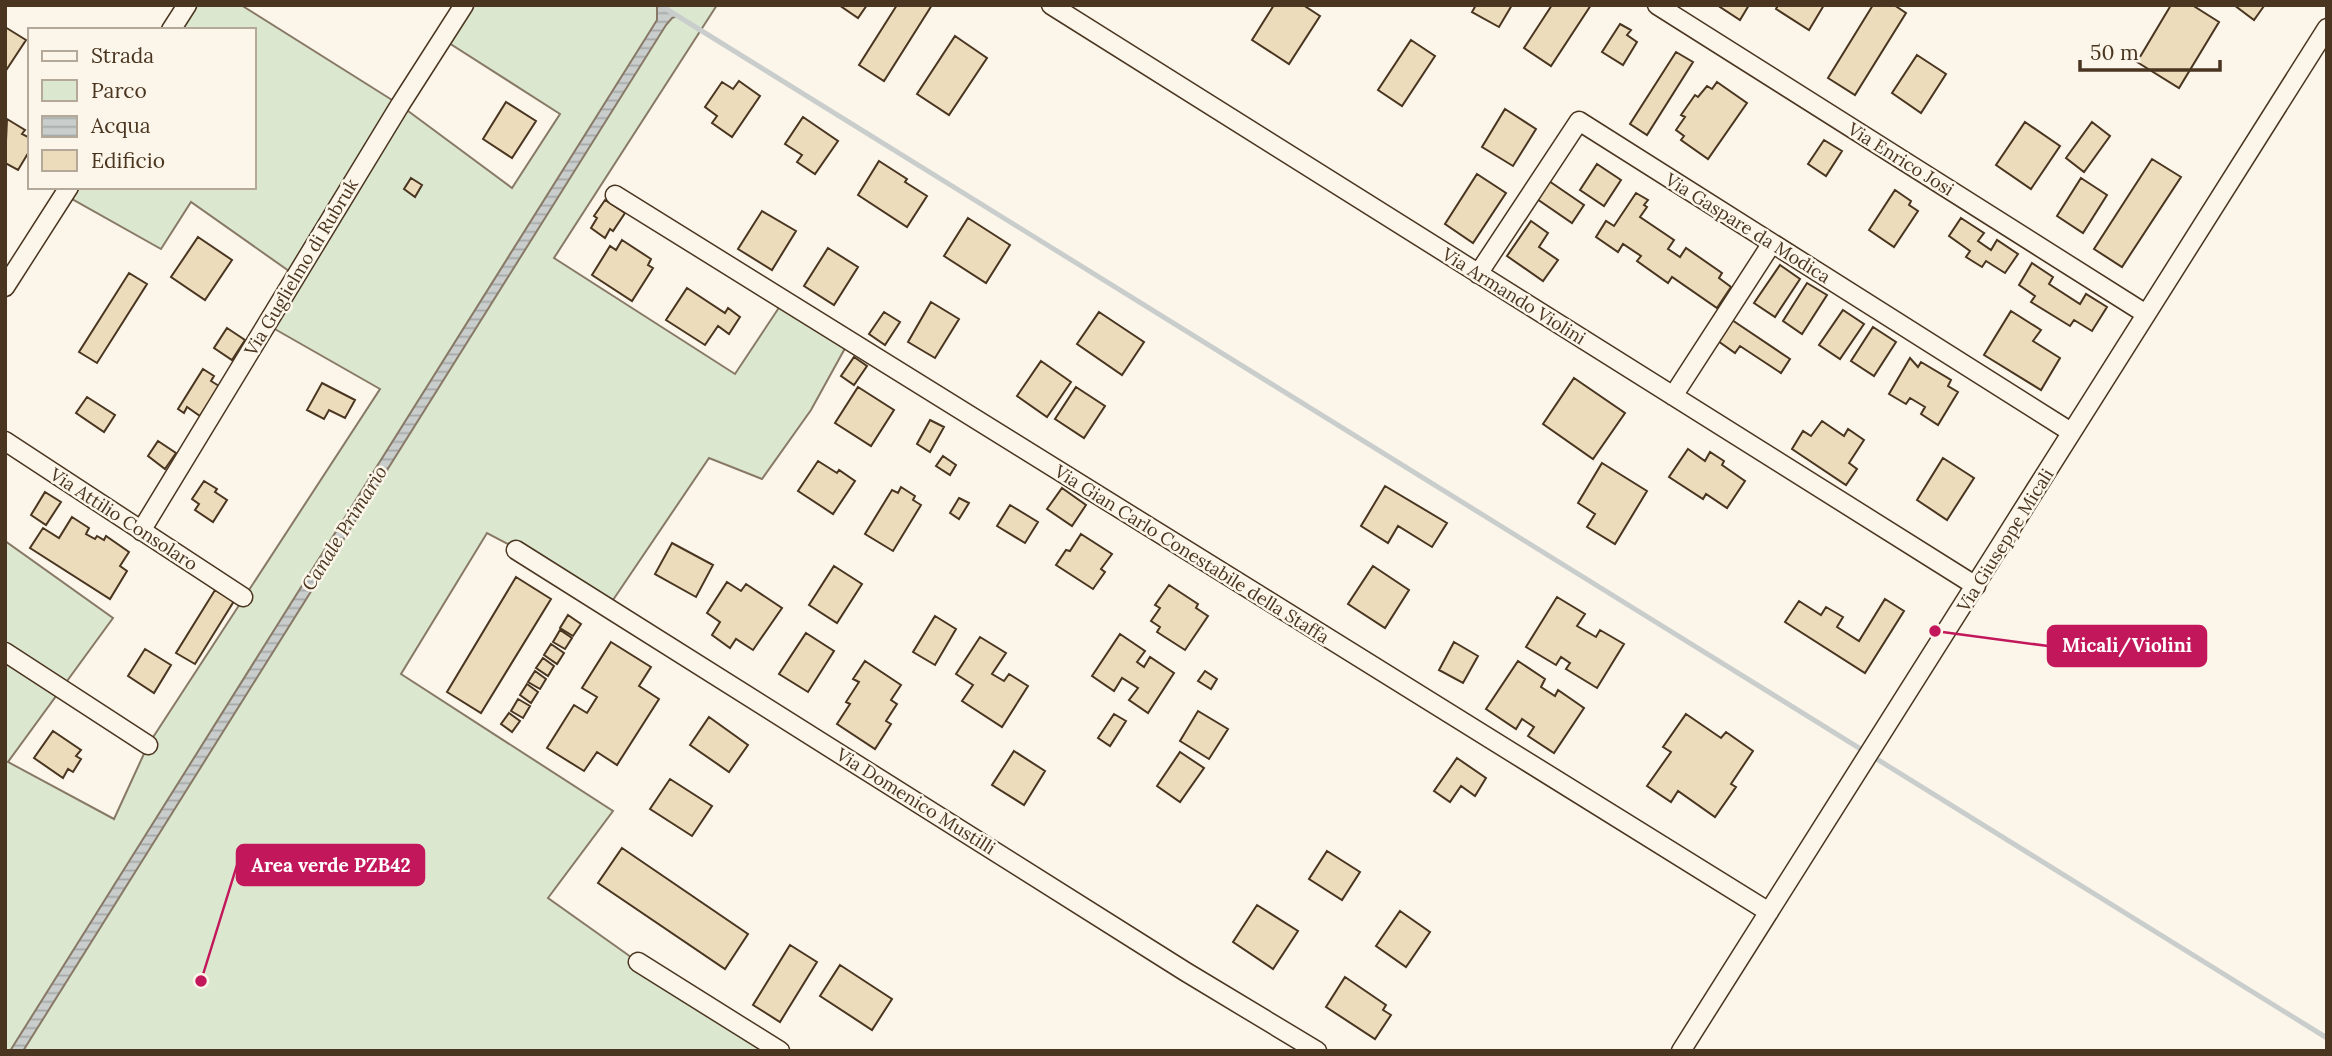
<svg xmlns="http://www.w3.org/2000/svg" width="2332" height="1056" font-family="Lora,serif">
	<defs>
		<pattern id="water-rules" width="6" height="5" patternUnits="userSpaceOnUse" patternTransform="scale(1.75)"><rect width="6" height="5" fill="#c9cecd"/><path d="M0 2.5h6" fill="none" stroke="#a5a8a6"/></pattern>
	</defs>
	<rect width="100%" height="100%" fill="#fbf6e9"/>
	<path fill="#dce7d0" stroke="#887966" stroke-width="2" d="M187,5H241L400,105L512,188L560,114L438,36L458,5H717L554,258L735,374L784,300L849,341L811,410L762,479L709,458L613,600L487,533L401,674L613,811L548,898L638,962L780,1051H5V541L113,618L8,762L114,819L148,745L380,389L266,324L296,276L191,202L161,249L65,195L69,187H254V30H171Z"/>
	<path fill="url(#water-rules)" stroke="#887966" stroke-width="2" d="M657,5L677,16L672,18L666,25L23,1051H10L657,20Z"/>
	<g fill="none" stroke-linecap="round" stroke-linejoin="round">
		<path stroke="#c9cecd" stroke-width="5" d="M660,5L2327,1038"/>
	</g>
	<path fill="#ecdcbc" stroke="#4a3520" stroke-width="2" d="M839,5H867L858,18Z
		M897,5H932L884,81L859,65Z
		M1274,5H1303L1320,16L1289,64L1252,40Z
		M1476,5H1512L1499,27L1472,12Z
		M1552,5H1591L1551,66L1524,48Z
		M1717,5H1749L1740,20Z
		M1778,5H1824L1809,30L1776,9Z
		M1873,5H1894L1906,13L1855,95L1828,78Z
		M2171,5H2192L2219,22L2179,88L2137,62Z
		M2234,5H2264V6L2254,20Z
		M1620,24L1631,30L1627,35L1637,42L1623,65L1602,52Z
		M5,27L26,40L5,72Z
		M955,36L987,58L949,115L917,94Z
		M1411,40L1435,56L1402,106L1378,90Z
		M1676,52L1693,62L1647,135L1630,124Z
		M1917,55L1946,74L1921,113L1892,93Z
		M739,81L760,96L732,137L712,123L717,116L705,107L722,82L733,89Z
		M1717,82L1747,103L1708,159L1681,140L1684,136L1676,130L1685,117L1681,115L1695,95L1698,97L1707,86L1712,89Z
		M506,102L536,121L512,158L483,139Z
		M1505,109L1536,129L1513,166L1482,147Z
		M803,117L838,141L815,174L797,162L802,155L785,144Z
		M7,119L25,130L22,134L30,138V150L18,170L5,163Z
		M2025,122L2060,146L2031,189L1996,165Z
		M2092,122L2110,136L2084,172L2066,158Z
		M1824,140L1842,151L1826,176L1808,164Z
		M2152,159L2181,177L2122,267L2094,249Z
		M879,161L907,179L905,182L927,196L907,227L858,195Z
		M1597,164L1621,180L1604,206L1580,190Z
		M1477,174L1506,193L1473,243L1445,224Z
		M411,178L422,185L415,197L404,189Z
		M2081,178L2107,195L2083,233L2057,216Z
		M1549,181L1584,205L1572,223L1537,199Z
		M1895,190L1911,201L1909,205L1918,211L1894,247L1869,230Z
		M1636,193L1648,200L1644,205L1647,207L1640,217L1674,240L1668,249L1680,257L1686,248L1722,273L1719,278L1731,287L1717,308L1672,277L1668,283L1637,261L1641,256L1623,244L1618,252L1596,237L1606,221L1614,226Z
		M605,200L625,213L613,231L610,229L605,238L591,228L597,218L594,216Z
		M762,211L796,231L772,270L738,249Z
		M968,218L1010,245L986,283L944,256Z
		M1961,218L1984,233L1978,241L1991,250L1997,240L2018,254L2005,273L1986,261L1982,267L1966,257L1970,251L1949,236Z
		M1531,221L1548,233L1539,247L1558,260L1543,281L1507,256Z
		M198,237L232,260L205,300L171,277Z
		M622,240L651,259L648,265L653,268L632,301L592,275L610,246L616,250Z
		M828,248L858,267L834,305L804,286Z
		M2032,263L2053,277L2049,284L2080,304L2086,294L2107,307L2092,331L2074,320L2070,326L2031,302L2035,296L2019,285Z
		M1780,265L1800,279L1775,317L1754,303Z
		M129,273L147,284L97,363L79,352Z
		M1807,283L1827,295L1802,334L1783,321Z
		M687,288L725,313L728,308L740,317L729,334L718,326L705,345L666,320Z
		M931,302L959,319L935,358L908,342Z
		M1843,310L1864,324L1840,359L1819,345Z
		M2011,311L2041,330L2033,341L2060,358L2041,390L1984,355Z
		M884,312L900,322L885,345L869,334Z
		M1099,312L1144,342L1122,375L1077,344Z
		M1732,320L1790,359L1781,373L1740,346L1735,353L1718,341Z
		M1873,327L1896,342L1874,376L1851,361Z
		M227,328L245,340L232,360L214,348Z
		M854,357L867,366L854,385L841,376Z
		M1910,358L1918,367L1921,362L1951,380L1948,386L1958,392L1938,425L1921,414L1925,407L1910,398L1906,404L1889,394Z
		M1041,361L1071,382L1047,417L1017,396Z
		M203,369L214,376L211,381L219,386L200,416L187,407L184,413L178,409Z
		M1574,378L1625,413L1593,459L1543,424Z
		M322,383L355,400L345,418L329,410L324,419L307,410Z
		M858,387L894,410L871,446L835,423Z
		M1076,387L1105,406L1084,438L1055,419Z
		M87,397L115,415L104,432L76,413Z
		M930,420L944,427L930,452L917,444Z
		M1822,421L1844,436L1848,429L1864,440L1849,463L1857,469L1846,485L1792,449L1803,431L1811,436Z
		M158,441L176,453L165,469L148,456Z
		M1688,449L1705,461L1710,452L1724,461L1722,465L1745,481L1727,508L1706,494L1703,499L1669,477Z
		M943,456L956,465L950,475L936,466Z
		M1943,458L1974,478L1947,520L1917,500Z
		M818,461L837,473L839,470L855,481L833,514L798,491Z
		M1602,463L1647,491L1615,544L1587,527L1595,514L1578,503Z
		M204,481L217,489L215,492L227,500L213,522L195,510L199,504L192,499Z
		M1385,486L1447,523L1432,547L1398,526L1388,543L1361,526Z
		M901,487L915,496L913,500L921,505L893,551L865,534L892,490L898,493Z
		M1062,488L1086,505L1072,526L1047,509Z
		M45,492L61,502L46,525L31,515Z
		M959,498L969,503L959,519L950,513Z
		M1010,505L1038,522L1025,543L997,526Z
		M72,517L89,528L86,534L95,539L97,536L104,540L106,536L129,552L120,566L127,571L110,599L30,548L43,528L59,538Z
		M1081,534L1112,554L1101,569L1105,572L1093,589L1056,565L1066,550L1070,551Z
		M672,543L713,565L696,597L655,574Z
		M834,566L862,584L837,623L809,605Z
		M1373,566L1409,590L1385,628L1348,604Z
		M516,577L551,599L481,713L447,692Z
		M727,582L741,591L746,584L782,608L753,650L736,639L730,648L712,635L720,622L707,613Z
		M1169,585L1198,604L1196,608L1208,616L1185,650L1157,632L1160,627L1151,621L1160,608L1155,605Z
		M215,590L234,601L195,664L176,653Z
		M1557,597L1585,614L1577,626L1596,637L1600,630L1624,644L1597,688L1566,669L1570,663L1561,657L1556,665L1526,647Z
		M1885,599L1904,611L1865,673L1785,622L1799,601L1821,615L1826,607L1843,617L1837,627L1859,641Z
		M568,615L581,624L573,636L560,628Z
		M935,616L956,629L935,665L913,652Z
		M560,630L572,638L565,649L553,642Z
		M806,633L834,651L808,692L779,674Z
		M1120,634L1145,651L1137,662L1144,667L1150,657L1174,673L1148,713L1129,700L1138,688L1122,678L1114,691L1092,676Z
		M980,637L1006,653L992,674L1004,681L1009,674L1028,686L1002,727L962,701L973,685L956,674Z
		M611,642L651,667L639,686L659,699L617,765L597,752L584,771L547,748L574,705L587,713L597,697L582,688Z
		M1454,642L1478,656L1463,683L1439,670Z
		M551,644L564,653L557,664L544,655Z
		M145,649L171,665L154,693L128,676Z
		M543,658L554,666L548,676L536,668Z
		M865,661L901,685L891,700L897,704L886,721L891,724L875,749L837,724L850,704L846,702L859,682L853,679Z
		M1518,661L1545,679L1541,687L1555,696L1558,690L1584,708L1554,753L1528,736L1534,727L1522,719L1516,729L1486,709Z
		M535,671L546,679L540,689L528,682Z
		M1205,671L1217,679L1211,689L1198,681Z
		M527,684L538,692L531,703L520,695Z
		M518,699L530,706L523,718L511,711Z
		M1198,711L1228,729L1209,759L1180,741Z
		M509,713L520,721L512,732L501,724Z
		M1114,714L1126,721L1110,746L1098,738Z
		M1686,714L1721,738L1726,732L1753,751L1731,784L1736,787L1715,817L1678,791L1671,802L1647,786L1671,752L1663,747Z
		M709,717L748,745L729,772L690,745Z
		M53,731L81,750L76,756L81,759L73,772L68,769L63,778L34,758Z
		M1014,751L1045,771L1024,805L992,785Z
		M1180,752L1204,768L1180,802L1157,786Z
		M1457,758L1486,778L1475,796L1461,786L1450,802L1434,791Z
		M670,779L712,806L692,836L650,809Z
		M622,848L748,934L725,969L598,883Z
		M1327,851L1360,872L1342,900L1309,879Z
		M1257,905L1298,931L1273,969L1233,942Z
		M1400,911L1430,932L1406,967L1376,946Z
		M790,945L817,962L780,1022L753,1005Z
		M840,965L892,999L872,1030L820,996Z
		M1345,977L1386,1005L1383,1010L1391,1015L1375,1039L1326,1007Z"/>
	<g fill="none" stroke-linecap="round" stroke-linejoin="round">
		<defs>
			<path id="minor" d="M1051,5L1976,586
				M1657,5L2146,314
				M171,30L187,5
				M615,195L1769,912
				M1478,274L1579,121L2071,432
				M5,287L69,187
				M1673,396L1772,243
				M5,441L243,597
				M141,531L400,105L464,5
				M516,550L1186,972L1317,1051
				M5,652L148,745
				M638,962L780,1051
				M1681,1051C1898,711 2110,368 2327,28"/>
		</defs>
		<use href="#minor" stroke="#4a3520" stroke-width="21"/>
		<use href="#minor" stroke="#fbf6e9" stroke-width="18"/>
	</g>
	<g text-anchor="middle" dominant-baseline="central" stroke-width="5" stroke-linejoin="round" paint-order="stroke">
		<g font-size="18" fill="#4a3520" stroke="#fbf6e9">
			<text transform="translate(1901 159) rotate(32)">Via Enrico Josi</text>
			<text transform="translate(1748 228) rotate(32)">Via Gaspare da Modica</text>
			<text transform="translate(301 267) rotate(-59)">Via Guglielmo di Rubruk</text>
			<text transform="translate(1514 296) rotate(32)">Via Armando Violini</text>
			<text transform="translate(124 519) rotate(33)">Via Attilio Consolaro</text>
			<text transform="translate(2005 540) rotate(-58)">Via Giuseppe Micali</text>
			<text transform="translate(1192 554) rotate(32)">Via Gian Carlo Conestabile della Staffa</text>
			<text transform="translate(916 801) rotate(32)">Via Domenico Mustilli</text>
		</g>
		<g font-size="19" font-style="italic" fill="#4a3520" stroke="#fbf6e9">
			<text transform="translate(344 528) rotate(-58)">Canale Primario</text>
		</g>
	</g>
	<path fill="none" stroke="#c2185b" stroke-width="2.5" d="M1935 631L2048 646M201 981L237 865"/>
	<g fill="#c2185b" stroke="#fbf6e9" stroke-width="2.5">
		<circle cx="1935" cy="631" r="7"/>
		<circle cx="201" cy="981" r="7"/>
	</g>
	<g fill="#c2185b" stroke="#c2185b" stroke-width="2.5">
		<rect x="2048" y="626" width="158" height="40" rx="7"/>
		<rect x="237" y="845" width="187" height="40" rx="7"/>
	</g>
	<g font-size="19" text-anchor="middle" font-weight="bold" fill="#fff">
		<text x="2127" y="652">Micali/Violini</text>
		<text x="331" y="872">Area verde PZB42</text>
	</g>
	<rect width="2332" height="1056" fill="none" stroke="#4a3520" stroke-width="14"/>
	<rect x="28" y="28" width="228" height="161" fill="#fbf6e9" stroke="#b4a999" stroke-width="2"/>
	<rect x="42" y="51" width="35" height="10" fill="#fbf6e9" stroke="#b4a999" stroke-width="2"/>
	<text x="91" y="63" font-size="21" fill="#4a3520">Strada</text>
	<rect x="42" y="80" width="35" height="21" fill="#dce7d0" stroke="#b4a999" stroke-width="2"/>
	<text x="91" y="98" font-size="21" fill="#4a3520">Parco</text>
	<rect x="42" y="116" width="35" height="21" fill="url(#water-rules)" stroke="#b4a999" stroke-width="2"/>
	<text x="91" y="133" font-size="21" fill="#4a3520">Acqua</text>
	<rect x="42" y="150" width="35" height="21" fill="#ecdcbc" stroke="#b4a999" stroke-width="2"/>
	<text x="91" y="168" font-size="21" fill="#4a3520">Edificio</text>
	<path d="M2080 60v10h140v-10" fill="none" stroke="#4a3520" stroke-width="3.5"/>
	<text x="2090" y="60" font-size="21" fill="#4a3520" stroke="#fbf6e9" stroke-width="5" paint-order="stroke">50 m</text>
</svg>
